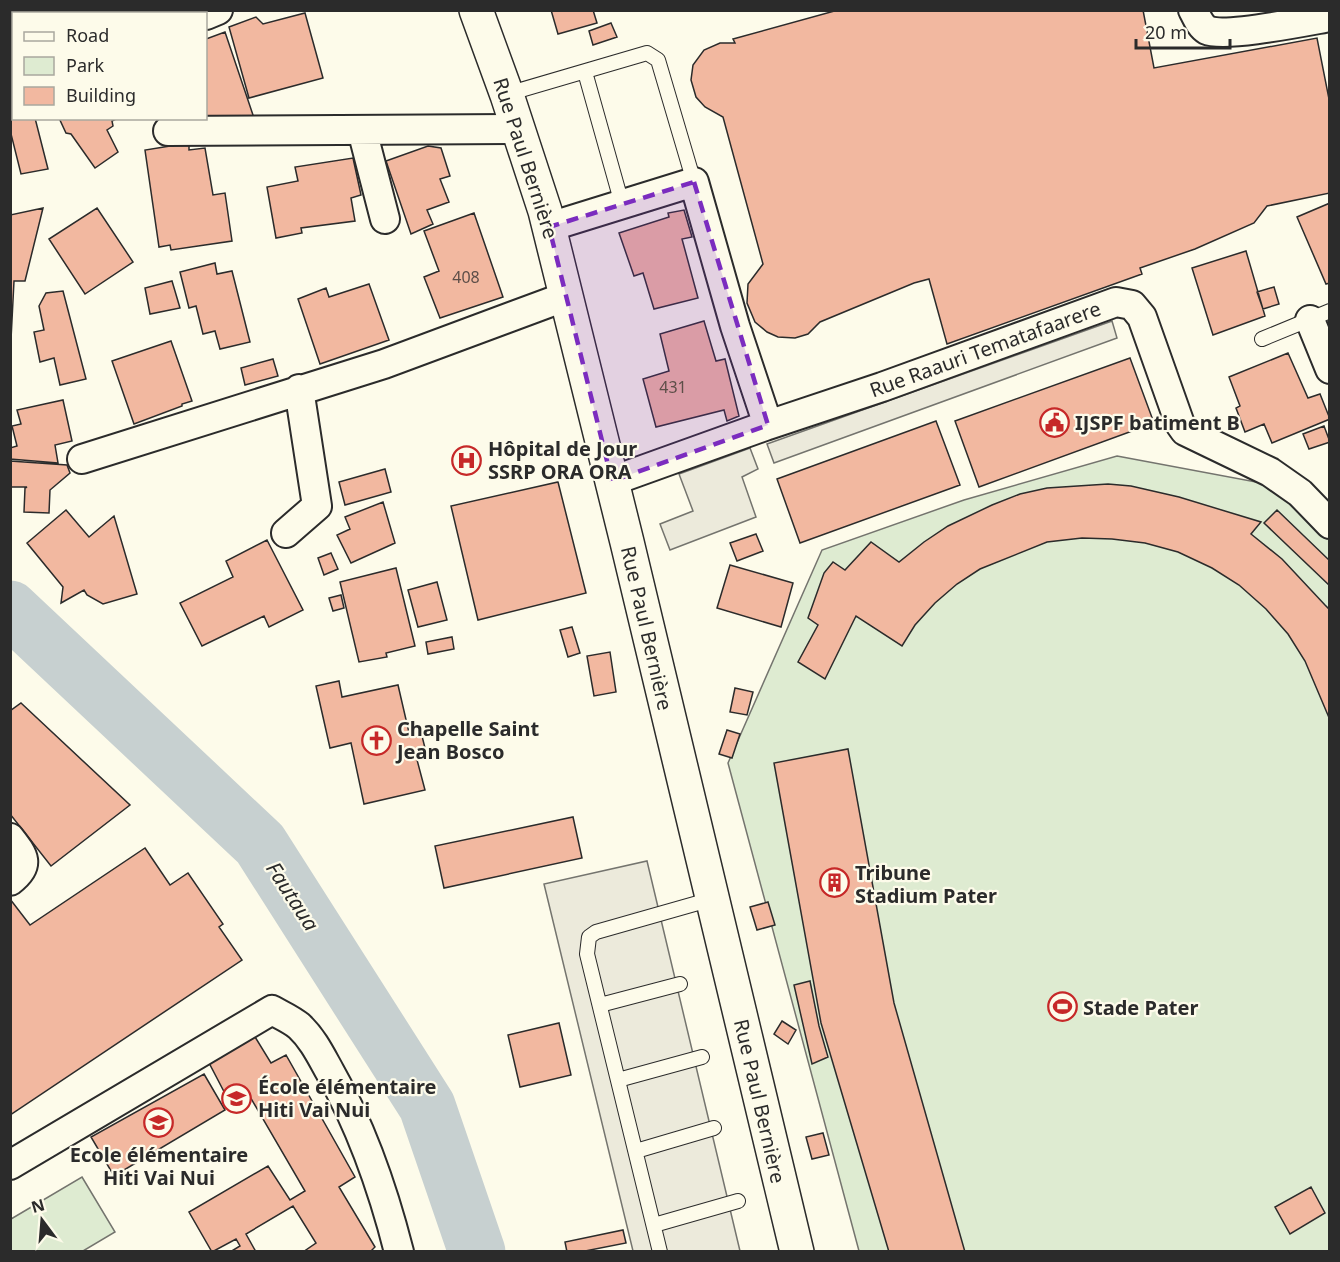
<svg xmlns="http://www.w3.org/2000/svg" width="1340" height="1262" font-family="'Noto Sans',sans-serif">
	<rect width="100%" height="100%" fill="#fdfbea"/>
	<path fill="#deebd1" stroke="#74746e" stroke-width="1.5" d="M1117,456L1288,488L1329,531V1251H859L728,763L822,550L964,500Z
		M82,1177L115,1232L83,1251H11V1219Z"/>
	<path fill="#eceadb" stroke="#74746e" stroke-width="1.5" d="M1112,321L1117,338L774,463L767,444Z
		M750,448L758,469L742,477L756,517L670,550L660,524L693,511L679,474Z
		M647,861L740,1251H633L544,884Z"/>
	<g fill="none" stroke-linecap="round" stroke-linejoin="round">
		<path stroke="#c7d0d0" stroke-width="57" d="M10,609L260,844L427,1106L477,1252"/>
	</g>
	<path fill="#f2b8a0" stroke="#2b2b2b" stroke-width="1.5" d="M32,10H117L118,14H33Z
		M551,10H593L597,23L558,34Z
		M838,10H1143L1154,68L1317,38L1330,104V193L1267,206L1254,223L1195,249L1140,268L1142,274L947,344L929,279L914,283L820,322L808,334L795,338L778,337L767,332L755,322L747,303L748,284L763,264L723,117L705,107L696,97L691,80L693,65L704,50L720,43H735L733,39Z
		M305,13L323,78L249,98L229,27L256,17L263,24Z
		M611,23L617,37L593,45L589,31Z
		M225,32L254,118H206V39Z
		M14,105V118H35L48,169L21,174L10,130V106Z
		M59,118H118L112,121L113,126L107,130L118,152L95,168L71,134L66,133Z
		M189,143V150L205,148L213,195L225,193L232,241L171,250L170,245L159,247L145,150Z
		M428,146L441,148L450,176L440,179L449,202L427,210L433,224L411,234L386,161Z
		M353,158L361,195L351,198L355,221L301,228L302,233L276,238L267,187L298,181L295,167Z
		M1330,203V283L1326,284L1297,217Z
		M43,208L25,281H14L10,359V215Z
		M97,208L133,262L85,294L49,239Z
		M684,210L692,237L682,239L698,298L654,309L643,273L634,276L619,233L669,217L668,213Z
		M474,213L503,297L440,318L424,277L439,271L424,231Z
		M1246,251L1265,316L1213,335L1192,268Z
		M215,263L217,274L232,271L250,342L220,349L215,331L203,334L196,306L189,308L180,272Z
		M172,281L180,308L150,314L145,288Z
		M369,284L389,340L320,364L298,299L326,288L329,297Z
		M1274,287L1279,304L1263,309L1257,292Z
		M63,291L86,379L60,385L54,358L40,362L34,332L44,330L39,306L46,293Z
		M704,321L716,361L725,359L739,416L727,421L724,410L656,427L643,379L669,371L660,334Z
		M171,341L192,401L182,404V406L134,424L112,361Z
		M1288,353L1308,398L1320,394L1330,419L1272,443L1264,424L1245,432L1236,408L1240,406L1229,377Z
		M1130,358L1154,423L979,487L955,421Z
		M273,359L278,376L245,385L241,368Z
		M63,400L72,441L55,445L58,463L10,459V448L17,446L12,426L21,424L17,410Z
		M936,421L960,485L800,543L777,479Z
		M1324,426L1330,442L1309,449L1303,434Z
		M10,461L67,465L70,473L50,490L49,513L24,512L25,488L27,487H10Z
		M385,469L391,492L345,505L339,482Z
		M558,482L586,593L478,620L451,506Z
		M1108,484L1131,486L1179,497L1261,522L1251,534L1282,559L1325,605L1328,608L1330,607V720L1305,661L1288,634L1266,609L1239,585L1212,568L1178,552L1145,543L1112,539L1082,538L1047,542L980,569L957,584L935,603L915,625L902,646L856,616L825,679L798,662L818,625L808,618L824,573L833,562L845,570L871,542L899,562L924,542L948,526L992,505L1020,494L1047,488Z
		M383,502L395,543L351,563L337,535L350,529L345,517Z
		M66,510L89,537L114,516L137,594L103,604L87,595L84,590L61,603L63,587L27,543Z
		M1277,510L1330,561V586L1264,523Z
		M756,534L763,551L737,561L730,543Z
		M267,540L303,610L269,627L264,616L202,646L180,603L233,577L226,561Z
		M331,553L338,569L324,575L318,558Z
		M730,565L793,583L781,627L717,608Z
		M396,568L415,646L386,653L387,657L359,662L340,582Z
		M437,582L447,620L418,627L408,590Z
		M341,595L344,608L333,611L329,598Z
		M572,627L580,653L568,657L560,630Z
		M452,637L454,649L428,654L426,642Z
		M610,652L616,692L594,696L587,656Z
		M339,681L342,697L398,685L410,737L422,736L426,752L416,756L425,790L364,804L351,743L330,748L316,686Z
		M735,688L753,692L747,715L730,712Z
		M21,703L130,805L51,866L10,814V711Z
		M727,730L740,734L732,758L719,754Z
		M848,749L894,1003L965,1252H889L821,1023L774,763Z
		M573,817L582,858L444,888L435,846Z
		M145,848L170,885L188,873L223,924L219,927L242,960L10,1115V899L30,925Z
		M768,902L775,925L757,930L750,907Z
		M810,981L819,1026L828,1057L812,1064L794,985Z
		M782,1021L796,1030L788,1044L774,1034Z
		M559,1023L571,1075L520,1087L508,1035Z
		M252,1032L271,1063L286,1055L355,1177L339,1187L375,1247L370,1252H303L316,1243L293,1206L246,1234L256,1252H230L240,1246L236,1239L212,1252L189,1212L268,1166L290,1200L305,1191L249,1095L231,1105L207,1059Z
		M204,1074L225,1110L114,1176L91,1137Z
		M823,1133L829,1155L812,1159L806,1137Z
		M1311,1187L1325,1213L1290,1234L1275,1207Z
		M623,1230L626,1243L580,1252H567L565,1242Z"/>
	<g fill="none" stroke-linecap="round" stroke-linejoin="round">
		<defs>
			<path id="lane" d="M585,72L622,204
				M507,94L647,53L658,60L694,182
				M1262,339L1330,311
				M600,1005L680,984
				M618,1080L702,1057
				M636,1151L714,1128
				M654,1225L738,1201
				M660,1252L587,954L589,937L596,932L712,899"/>
			<path id="street" d="M1193,10C1197,17 1200,26 1207,30C1224,38 1307,21 1330,17
				M206,15L218,10
				M10,84L14,82
				M362,130L385,219
				M168,131L518,129
				M549,227L694,182L735,326L768,425
				M1310,320L1330,369
				M82,459L384,364L567,296
				M612,481L765,426L882,387L1116,302L1132,305L1142,317L1180,424L1185,431L1270,472L1300,493L1330,524
				M286,533L317,506L299,389
				M10,838C24,856 31,865 10,881
				M10,1165L272,1010C281,1015 292,1020 299,1026C313,1039 321,1056 330,1072C362,1128 383,1189 399,1252"/>
			<path id="secondary" d="M476,10L507,95L545,211L627,542L797,1252"/>
		</defs>
		<use href="#lane" stroke="#2b2b2b" stroke-width="16"/>
		<use href="#street" stroke="#2b2b2b" stroke-width="32"/>
		<use href="#secondary" stroke="#2b2b2b" stroke-width="36"/>
		<use href="#lane" stroke="#fdfbea" stroke-width="14"/>
		<use href="#street" stroke="#fdfbea" stroke-width="28"/>
		<use href="#secondary" stroke="#fdfbea" stroke-width="33"/>
	</g>
	<path fill="#7b2cbf" fill-opacity="0.2" stroke="#7b2cbf" stroke-width="4.5" stroke-dasharray="12 8" stroke-linejoin="round" d="M694,182L768,425L612,481L549,227Z"/>
	<defs>
		<symbol id="civic-ring" viewBox="-11 -11 22 22"><circle r="9.5" fill="#fdfbea" stroke="#c62828" stroke-width="1.5"/><path d="M-.6-6.5H3V-4.5H.6V-3L4-1V1h2V6H-6V1h2V-1L-.6-3ZM-1.2 2.5V6h2.4V2.5Z" fill="#c62828"/></symbol>
		<symbol id="hospital-ring" viewBox="-11 -11 22 22"><circle r="9.5" fill="#fdfbea" stroke="#c62828" stroke-width="1.5"/><path d="M-5-5h3v3.5h4V-5h3V5h-3V1.5h-4V5h-3Z" fill="#c62828"/></symbol>
		<symbol id="church-ring" viewBox="-11 -11 22 22"><circle r="9.5" fill="#fdfbea" stroke="#c62828" stroke-width="1.5"/><path d="M-1.2-6h2.4v3.5h3.3v2.4h-3.3V6h-2.4V-.1h-3.3v-2.4h3.3Z" fill="#c62828"/></symbol>
		<symbol id="building-ring" viewBox="-11 -11 22 22"><circle r="9.5" fill="#fdfbea" stroke="#c62828" stroke-width="1.5"/><path d="M-4-6H4V6H1V3H-1V6H-4ZM-2.5-4.3h1.7v1.8h-1.7ZM.8-4.3h1.7v1.8H.8ZM-2.5-1h1.7V.8h-1.7ZM.8-1h1.7V.8H.8Z" fill="#c62828"/></symbol>
		<symbol id="stadium-ring" viewBox="-11 -11 22 22"><circle r="9.5" fill="#fdfbea" stroke="#c62828" stroke-width="1.5"/><path d="M0-5a6.5 5 0 1 0 0 10a6.5 5 0 1 0 0-10ZM-3.5-1.8h7v3.6h-7Z" fill="#c62828"/></symbol>
		<symbol id="school-ring" viewBox="-11 -11 22 22"><circle r="9.5" fill="#fdfbea" stroke="#c62828" stroke-width="1.5"/><path d="M0-5L7-2L0 1L-7-2ZM-4 1L0 2.5L4 1V4Q0 6-4 4Z" fill="#c62828"/></symbol>
	</defs>
	<g fill-rule="evenodd">
		<use href="#civic-ring" x="1038" y="406" width="33" height="33"/>
		<use href="#hospital-ring" x="450" y="444" width="33" height="33"/>
		<use href="#church-ring" x="360" y="724" width="33" height="33"/>
		<use href="#building-ring" x="818" y="866" width="33" height="33"/>
		<use href="#stadium-ring" x="1046" y="990" width="33" height="33"/>
		<use href="#school-ring" x="220" y="1082" width="33" height="33"/>
		<use href="#school-ring" x="142" y="1106" width="33" height="33"/>
	</g>
	<g text-anchor="middle" dominant-baseline="central" stroke-width="4.5" stroke-linejoin="round" paint-order="stroke">
		<g font-size="16" fill="#5d4e48">
			<text x="466" y="277">408</text>
			<text x="673" y="387">431</text>
		</g>
		<g font-size="20" fill="#2b2b2b" stroke="#fdfbea">
			<text transform="translate(526 158) rotate(72)">Rue Paul Bernière</text>
			<text transform="translate(985 349) rotate(-20)">Rue Raauri Tematafaarere</text>
			<text transform="translate(647 628) rotate(77)">Rue Paul Bernière</text>
			<text transform="translate(760 1101) rotate(77)">Rue Paul Bernière</text>
		</g>
		<g font-size="20" font-weight="bold" fill="#2b2b2b" stroke="#fdfbea" text-anchor="start">
			<text x="1075" y="422">IJSPF batiment B</text>
			<text x="488" y="448">Hôpital de Jour<tspan x="488" dy="23">SSRP ORA ORA</tspan></text>
			<text x="397" y="728">Chapelle Saint<tspan x="397" dy="23">Jean Bosco</tspan></text>
			<text x="855" y="872">Tribune<tspan x="855" dy="23">Stadium Pater</tspan></text>
			<text x="1083" y="1007">Stade Pater</text>
			<text x="258" y="1086">École élémentaire<tspan x="258" dy="23">Hiti Vai Nui</tspan></text>
			<text x="159" y="1154" text-anchor="middle">Ecole élémentaire<tspan x="159" dy="23">Hiti Vai Nui</tspan></text>
		</g>
		<g font-size="21" font-style="italic" fill="#2b2b2b" stroke="#fdfbea">
			<text transform="translate(293 896) rotate(57)">Fautaua</text>
		</g>
	</g>
	<rect width="1340" height="1262" fill="none" stroke="#2b2b2b" stroke-width="24"/>
	<rect x="12" y="12" width="195" height="108" fill="#fdfbea" stroke="#a9a89e" stroke-width="1.5"/>
	<rect x="24" y="32" width="30" height="9" fill="#fdfbea" stroke="#a9a89e" stroke-width="1.5"/>
	<text x="66" y="42" font-size="18" fill="#2b2b2b">Road</text>
	<rect x="24" y="57" width="30" height="18" fill="#deebd1" stroke="#a9a89e" stroke-width="1.5"/>
	<text x="66" y="72" font-size="18" fill="#2b2b2b">Park</text>
	<rect x="24" y="87" width="30" height="18" fill="#f2b8a0" stroke="#a9a89e" stroke-width="1.5"/>
	<text x="66" y="102" font-size="18" fill="#2b2b2b">Building</text>
	<g transform="translate(42 1220) rotate(344)" stroke="#fdfbea" stroke-width="4.5" paint-order="stroke">
	<path d="M0-4.5L10 22L0 15L-10 22Z" fill="#2b2b2b"/>
	<text y="-9" font-size="16" font-weight="bold" text-anchor="middle" fill="#2b2b2b">N</text>
	</g>
	<path d="M1136 39v9h94v-9" fill="none" stroke="#2b2b2b" stroke-width="3"/>
	<text x="1145" y="39" font-size="18" fill="#2b2b2b" stroke="#fdfbea" stroke-width="4.5" paint-order="stroke">20 m</text>
</svg>
